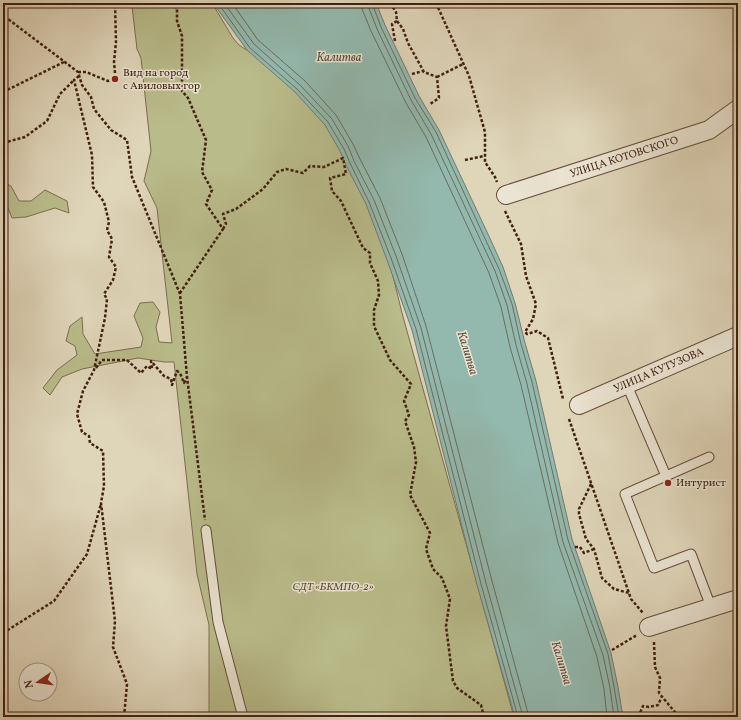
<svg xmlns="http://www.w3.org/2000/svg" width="741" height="720" font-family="Vollkorn,serif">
	<rect width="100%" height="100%" fill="#dfd5b9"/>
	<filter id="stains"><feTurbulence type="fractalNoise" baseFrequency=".005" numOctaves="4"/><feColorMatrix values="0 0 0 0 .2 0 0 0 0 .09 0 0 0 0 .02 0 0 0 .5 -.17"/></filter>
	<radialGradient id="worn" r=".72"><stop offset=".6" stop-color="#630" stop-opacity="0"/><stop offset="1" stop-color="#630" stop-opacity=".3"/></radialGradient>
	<path fill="#b9bb8a" stroke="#7d6d4e" d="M134,3H212L233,38L239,45L270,65L320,108L378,215L402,313L514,717H209V625L197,574L174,362H164L138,358L82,369L62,377L50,395L43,388L57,370L77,355L75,346L66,341L70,326L82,317L83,334L95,354L141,347L143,338L134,316L140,303L153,302L160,312L156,327L159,342L172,343L157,208L144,181L151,151L141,58L137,49L132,6Z
		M3,182L11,186L19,201H31L45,190L67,201L69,213L55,208L26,217L12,218L6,203L3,202Z"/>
	<path fill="#93b9ae" stroke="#727b6f" d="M213,3H376L385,25L419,96L439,130L487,232L503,267L515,303L525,343L536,381L572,539L611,653L618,687L623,717H515L477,585L412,330L387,260L366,204L346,165L340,151L325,125L295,92L247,50Z"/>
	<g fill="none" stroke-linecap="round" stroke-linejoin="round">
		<path stroke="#6a6c60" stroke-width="1" d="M218,3L250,48L297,89L328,122L344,149L350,163L369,202L391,258L416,329L481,584L518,717
			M224,3L254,44L301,86L332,119L348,146L354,161L374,200L396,256L421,328L486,583L523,717
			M232,3L258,40L305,81L336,115L353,144L360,159L380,198L402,254L426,326L492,581L529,717
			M361,3L362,9L371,31L406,103L426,137L489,273L501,307L510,347L521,385L558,543L597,657L604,689L607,717
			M367,3L377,29L411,100L431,134L495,271L507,305L516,345L527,384L563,542L603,655L610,688L614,717
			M372,3L381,27L415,98L436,132L499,269L512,304L521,344L532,382L568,540L608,654L614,687L619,717"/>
		<defs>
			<path id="service" d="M626,383L666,476L709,457
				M666,476L625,494L654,568L691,554L708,599
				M206,530L218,622L243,717"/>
			<g id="minor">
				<path id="s1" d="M506,195L709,130L738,109"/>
				<path id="s2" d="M579,405L738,336"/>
				<path d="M649,627L738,599"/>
			</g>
		</defs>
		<use href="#service" stroke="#684c3b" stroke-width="11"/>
		<use href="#minor" stroke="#684c3b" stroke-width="20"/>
		<path stroke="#411f11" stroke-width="2.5" stroke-dasharray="3 2" stroke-linecap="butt" d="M170,3L177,8V21L182,36V91L188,98L206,140L202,172L212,190L206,204L223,229L180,293
			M390,3L396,12L397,21L403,29L408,43L424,72L437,77L439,98L430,104
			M436,3L469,76L485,132V162L495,177L497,182
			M3,11L8,19L78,72L82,85L91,97L94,109L111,130L127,140L132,177L180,294L187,377L205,520
			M395,41L392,24L397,21
			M78,72H86L108,81L115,79V73L114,62L116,42L115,3
			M412,74L423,71
			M79,76L74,80L92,155L93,187L104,202L109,222L107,230L112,239L109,257L116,267L113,280L104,294L107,299L105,318L94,370L83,391L77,414L82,432L89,436L90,443L103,451L104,486L101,503L115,621L113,647L127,684L124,717
			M437,77L463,64
			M3,92L64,62
			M3,143L25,137L47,121L60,94L74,80
			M465,160L484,156
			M505,211L521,244L526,276L536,304L533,319L525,332L527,334L537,331L548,338L563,399
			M223,229L226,224L223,214L236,209L263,189L277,172L286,169L303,173L310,166L324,167L343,158L346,174L330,178L332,191L341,201L363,248L370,253V263L378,281L379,295L374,310V326L390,360L411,384L404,401L409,415L405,421L414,447L416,462L410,495L430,533L426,549L433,569L442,578L450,599L446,626L453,681L457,688L481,705L484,717
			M96,368L102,360H127L141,373L147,366L152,369L151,361L164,376L171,379L172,385L177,371L180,373L184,383L187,377
			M569,419L631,599L643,613
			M591,484L579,509V514L586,539L594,549L602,578L614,589L629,593
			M575,547H580L584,553L594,549
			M3,633L54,601L87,554L101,504
			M654,642L655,667L660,678L659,693L679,717
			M612,650L637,635
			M639,717V715L643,706L649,707L658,705L662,696"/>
		<use href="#service" stroke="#eae4d2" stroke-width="9"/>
		<use href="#minor" stroke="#eae4d2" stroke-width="18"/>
	</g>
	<g fill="#8f2418" stroke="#eae4d2" stroke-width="1.5">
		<circle cx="115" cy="79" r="4"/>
		<circle cx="668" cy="483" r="4"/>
	</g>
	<g text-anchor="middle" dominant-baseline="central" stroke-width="3" stroke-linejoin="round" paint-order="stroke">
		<g font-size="11" fill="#411f11" stroke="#eae4d2" text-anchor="start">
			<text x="123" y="73">Вид на город<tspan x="123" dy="13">с Авиловых гор</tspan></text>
			<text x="676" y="483">Интурист</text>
		</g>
		<g font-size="11" fill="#411f11" stroke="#eae4d2">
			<text stroke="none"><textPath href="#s1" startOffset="124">УЛИЦА КОТОВСКОГО</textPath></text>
			<text stroke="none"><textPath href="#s2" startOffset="87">УЛИЦА КУТУЗОВА</textPath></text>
		</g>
		<g font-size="11" font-style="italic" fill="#5f462f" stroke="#eae4d2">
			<text x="333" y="587">СДТ «БКМПО-2»</text>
		</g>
		<g font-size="12" font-style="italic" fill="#564638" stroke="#eae4d2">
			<text x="339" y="58">Калитва</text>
			<text transform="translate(467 353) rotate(73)">Калитва</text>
			<text transform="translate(561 663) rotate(73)">Калитва</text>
		</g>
	</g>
	<rect width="741" height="720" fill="none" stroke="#dfd5b9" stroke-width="16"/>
	<rect x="4" y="4" width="733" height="712" fill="none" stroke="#411f11" stroke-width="2"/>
	<rect x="8" y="8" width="725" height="704" fill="none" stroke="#411f11"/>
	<g transform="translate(38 682) rotate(257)"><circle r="19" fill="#eae4d2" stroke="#a69585"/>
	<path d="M0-3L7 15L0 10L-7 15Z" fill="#8f2418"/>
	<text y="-6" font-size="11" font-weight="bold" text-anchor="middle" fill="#411f11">N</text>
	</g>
	<rect width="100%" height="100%" filter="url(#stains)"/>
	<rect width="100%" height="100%" fill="url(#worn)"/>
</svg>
